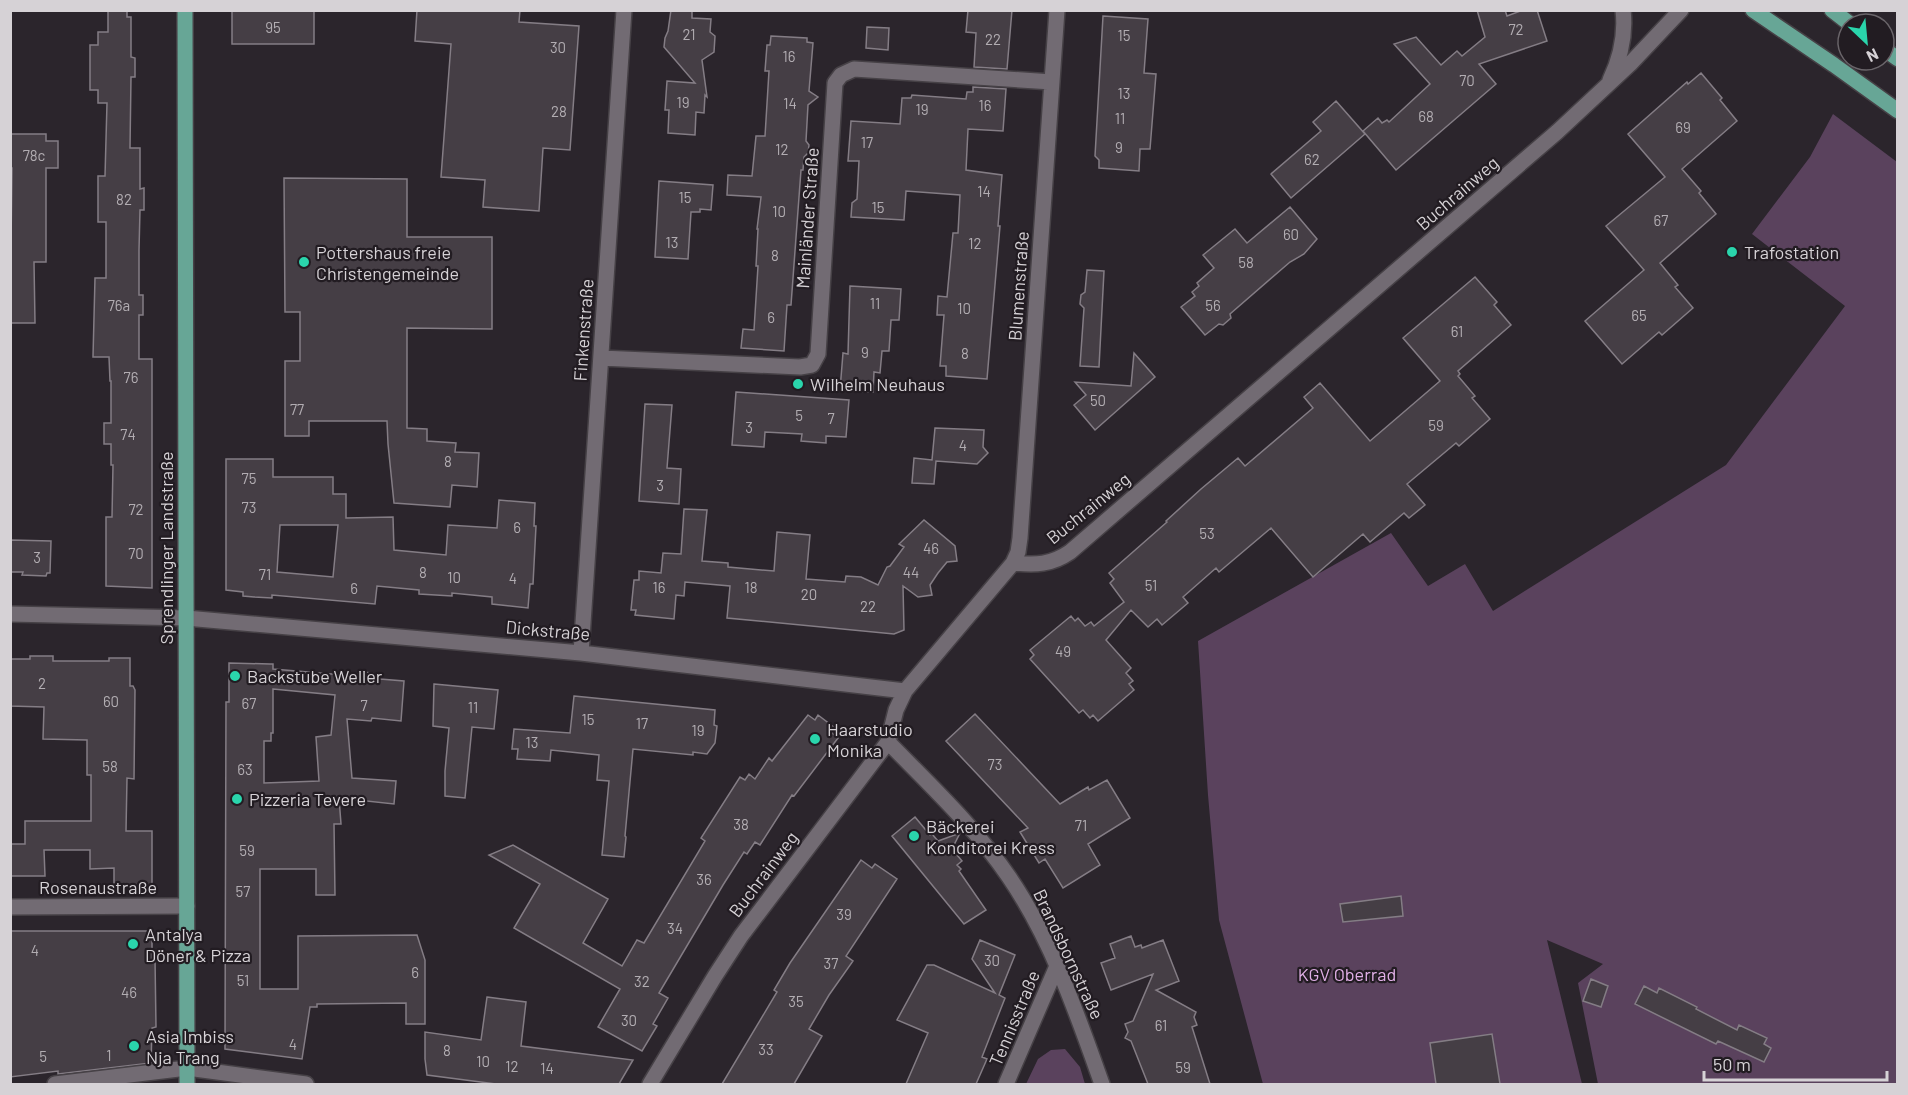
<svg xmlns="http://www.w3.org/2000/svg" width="1908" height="1095" font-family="Barlow,sans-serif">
	<rect width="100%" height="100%" fill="#2b252c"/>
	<path fill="#5a425d" d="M1833,114L1897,162V1084H1598L1578,983L1603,964L1547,940L1582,1084H1263L1219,920L1208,795L1198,641L1391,533L1428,586L1465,564L1493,611L1726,465L1845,306L1752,234L1810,157Z
		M1065,1049L1080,1067L1085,1084H1026L1038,1059L1051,1050Z"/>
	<path fill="#453e45" stroke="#847d85" stroke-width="1.5" fill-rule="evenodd" d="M108,10H127V17H131V57L135,58V77H131L130,148H140V189L144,188V210H140L139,250V295H143V315H139V359H152V588L106,586V517H112L113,465H111V444H104V423H111V381H110L109,357H93L95,278H106V222H98V176H105L107,103H98V90H90V45H98V32H108Z
		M232,10H314V44H232Z
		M417,10H520L519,22L579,26L570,150L543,148L539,211L483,207L485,180L441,177L451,44L415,41Z
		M671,10H692V18L711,19L710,32L715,36L714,52L702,60L707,97L705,95L704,113L696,112L695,135L668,133L669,110H665L667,81L695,83L664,47L665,38L668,31Z
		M968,10H1012L1007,69L974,67L976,33L966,32Z
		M1477,10H1505L1507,16L1523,10H1537L1547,41L1479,64L1496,84L1396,170L1363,131L1378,118L1382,123L1387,120L1389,122L1430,84L1394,44L1416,37L1441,65L1457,51L1462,56L1485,37Z
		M1103,16L1148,19L1144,73L1156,74L1150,149H1140L1139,171L1099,168V160L1095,156Z
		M867,27L889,28L888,50L866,48Z
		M771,36L807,38V42L813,43L809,91L818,97L808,105L806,141L809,145L808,153L804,157L803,170H801L791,305H787L784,351L741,348L743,329L754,330L758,266H756L758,229H757L761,197L727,195L728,175L752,176L756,136H765L769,71H765L767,45H770Z
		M1701,73L1722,98L1720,100L1737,121L1682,169L1701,191L1699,193L1716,214L1660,263L1678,285L1675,287L1693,308L1662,335L1659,332L1622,364L1585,321L1644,270L1606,226L1665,177L1628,134L1687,82L1688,84Z
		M973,87L1006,89L1003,131L968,129L966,170L1002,175L998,226H1000L987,379L946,376V366H940L944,315H937L938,296L947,297L953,233H958L960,195L906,191L904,220L851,217L852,203L857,199L859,161H848L851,121L900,124L902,98H911L912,95L966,99L967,92H973Z
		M1336,101L1365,134L1291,198L1271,174L1321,131L1313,122Z
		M10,134H46V141H58V168H46V262H34L35,323H10L12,168H10Z
		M284,178L407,179V237H492V329L407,328V428L427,429V441L456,443L455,452L479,453L477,487L452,485L450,507L394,503L388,444L387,421H309V436H285V361H300V312H285Z
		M659,181L713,185L711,210L700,209V212H691L688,259L655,257Z
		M1290,207L1317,239L1304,254L1290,262L1230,314L1231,318L1223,325L1219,324L1205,335L1181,307L1195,296L1192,292L1199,286L1197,283L1214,268L1203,255L1235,229L1247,243Z
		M1087,270L1104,271L1099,367L1080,366L1084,308L1080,304L1081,295L1085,292Z
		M1475,277L1497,302L1494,305L1511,325L1458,371L1460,374L1458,376L1475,396L1472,398L1490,419L1459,446L1456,443L1407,484L1425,505L1409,518L1404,513L1370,542L1363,534L1313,577L1271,528L1219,572L1216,568L1183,597L1188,603L1162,625L1157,619L1148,627L1131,610L1106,640L1131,668L1126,673L1133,681L1129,684L1134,690L1098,721L1093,715L1090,718L1083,710L1079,713L1030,659L1034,655L1030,650L1071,616L1075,621L1078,618L1085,626L1091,622L1094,626L1124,602L1110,583L1114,579L1109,573L1167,522L1166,521L1201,489L1238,458L1245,466L1313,408L1304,397L1320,383L1370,441L1440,381L1403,338Z
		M850,286L901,289L899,320H891L889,351H882L880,373L874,372L873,392L840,390L843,353L848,354Z
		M1134,353L1155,377L1095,430L1074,405L1086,395L1075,382L1131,386Z
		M736,392L849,400L846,437L826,436V443L813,442L801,441L802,434L765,432L764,447L732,445Z
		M645,404L672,405L667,468L681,469L679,504L639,501Z
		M935,428L984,430L983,447L988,453L977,464L936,461L934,484L912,483L914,458L932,460Z
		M226,459H273V477H333V494H346V518L393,517L394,550L446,555L448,525L497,528L499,500L535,503L534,526H536L533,584H530L528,608L492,604V597L452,593V596L419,594V590L377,586L375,604L272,595V598L254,597L243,596V592L226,590ZM280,525H338L333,577L277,572Z
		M684,509L707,510L702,561L728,563V567L774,571L777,532L810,535L806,579L845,582L846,576L861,577L878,585L887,567L890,566L904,547L899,544L924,520L955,546L957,561L947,562L938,573L930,585L932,595L918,597L903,586L904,630L894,634L727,618L730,586L685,582L684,596L676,595L674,619L635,615L636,610H631L634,580H639V571L661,573L663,553L681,554Z
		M11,540L51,541L50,573H47L46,576L22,575L23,572H10Z
		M30,656H53V661H109V658H130V686H133L135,690L134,779L127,778L126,831H152V885H114V868L90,869V850H44L45,876H10V844H25V821H91V775H87V740L43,739L44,707L10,706V659H30Z
		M229,663L270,664H273V669L355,676L361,672L373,673L380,679L404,681L401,721L372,718L371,721L347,719L352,778L396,781L394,804L339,798L341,824H334L335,895H316V869H260V989H298V936L417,935L425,960V1024H406V1003L317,1004V1007H310L302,1059L225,1049L226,702H229ZM273,689L335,695L331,735L316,737L319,781L264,783V741H271V733H273Z
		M434,684L498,690L494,729L472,727L465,798L445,796V771L449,728L433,726Z
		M574,696L715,710L714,725L717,726L715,743L707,754L693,752V755L633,749L625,836L626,837L624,857L602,855L609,781L597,780L599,755L551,750L550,761L517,759L518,749H512L514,729L570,733Z
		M975,714L1060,804L1088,787L1089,790L1107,780L1130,818L1088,844L1100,865L1063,888L1045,859L1039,863L1020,832L1028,828L946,741Z
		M808,715L815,720L818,715L835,728L832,733L838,738L794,796L792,795L760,845L755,842L747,854L744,852L723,885L659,993L668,998L653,1024L657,1026L642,1051L598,1027L620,989L514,928L540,884L489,855L513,845L608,899L583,943L622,966L637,940L644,943L705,841L701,838L740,777L745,780L749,774L755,779L769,758L772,761Z
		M915,817L930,835L932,834L938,841L960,833L952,849L962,861L957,865L961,869L959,871L986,910L964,924L892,836Z
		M861,860L872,868L875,864L897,879L846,956L853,961L829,995L809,1029L822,1036L794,1084H722L777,992L774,990L790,963Z
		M1401,896L1403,916L1343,922L1340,904Z
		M10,931H152V958H155L156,1027L152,1028L151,1063L58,1074V1071L10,1077Z
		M1131,936L1135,947L1141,945L1142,948L1163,940L1179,981L1156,990L1196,1012L1194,1017L1197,1025L1192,1027L1210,1084H1148L1131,1041L1125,1038L1128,1032L1125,1024L1133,1021L1153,974L1111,990L1101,963L1115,958L1110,944Z
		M980,940L1015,955L999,995L1005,998L982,1057L987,1059L976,1084H906L928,1033L897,1020L927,965H934L995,993L972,959Z
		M1591,979L1608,986L1601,1007L1583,1001Z
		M1644,986L1657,993L1659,988L1697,1007L1696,1009L1737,1030L1739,1025L1767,1038L1764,1044L1771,1048L1764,1062L1718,1041L1716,1044L1635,1004Z
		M487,997L526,1002L521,1046L633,1060L619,1084H496L427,1075L425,1059V1032L481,1040Z
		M1492,1034L1500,1084H1436L1430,1043Z"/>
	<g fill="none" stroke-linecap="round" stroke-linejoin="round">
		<defs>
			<path id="minor" d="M1610,80C1620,59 1626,35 1623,10
				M601,358L800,367L812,365L818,354L835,83L841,75L854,69L1052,82
				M1013,563L1018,552L1020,538L1057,10
				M10,614L186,618L581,653L905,691
				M581,653L624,10
				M888,742C930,785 975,827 1009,877C1052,940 1077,1014 1102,1084
				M10,907L187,906
				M55,1084L187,1068L306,1084
				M650,1084L715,976L741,936L888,742L896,710L905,691L1013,563C1036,565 1051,565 1070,552L1557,132L1630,64L1681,10
				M1006,1084L1057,966"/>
			<path id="major" d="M185,10L187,1084
				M1753,10L1834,65L1898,111
				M1832,10L1850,24
				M1884,49L1898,59"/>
		</defs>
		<use href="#minor" stroke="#464146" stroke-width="18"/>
		<use href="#major" stroke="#464146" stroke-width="18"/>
		<use href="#minor" stroke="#726b73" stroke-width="15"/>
		<use href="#major" stroke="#67a696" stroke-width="15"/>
	</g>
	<g fill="#2ad5ac" stroke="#221c22" stroke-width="2">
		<circle cx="1732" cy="252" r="6"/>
		<circle cx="304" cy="262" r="6"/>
		<circle cx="798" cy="384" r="6"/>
		<circle cx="235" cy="676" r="6"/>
		<circle cx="815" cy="739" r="6"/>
		<circle cx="237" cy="799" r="6"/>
		<circle cx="914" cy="836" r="6"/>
		<circle cx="133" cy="944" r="6"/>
		<circle cx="134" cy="1046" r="6"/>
	</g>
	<g text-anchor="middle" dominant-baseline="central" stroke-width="4.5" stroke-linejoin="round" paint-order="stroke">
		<g font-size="15" fill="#b2adb2">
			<text x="273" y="27">95</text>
			<text x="1516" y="29">72</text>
			<text x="689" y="34">21</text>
			<text x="1124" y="35">15</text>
			<text x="993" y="39">22</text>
			<text x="558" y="47">30</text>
			<text x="789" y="56">16</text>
			<text x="1467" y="80">70</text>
			<text x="1124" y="93">13</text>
			<text x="683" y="102">19</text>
			<text x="790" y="103">14</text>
			<text x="985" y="105">16</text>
			<text x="922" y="109">19</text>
			<text x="559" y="111">28</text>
			<text x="1426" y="116">68</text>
			<text x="1120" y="118">11</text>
			<text x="1683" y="127">69</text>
			<text x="867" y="142">17</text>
			<text x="1119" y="147">9</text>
			<text x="782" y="149">12</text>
			<text x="34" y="155">78c</text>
			<text x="1312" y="159">62</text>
			<text x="984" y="191">14</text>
			<text x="685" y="197">15</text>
			<text x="124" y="199">82</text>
			<text x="878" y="207">15</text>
			<text x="779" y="211">10</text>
			<text x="1661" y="220">67</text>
			<text x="1291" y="234">60</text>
			<text x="672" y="242">13</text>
			<text x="975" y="243">12</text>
			<text x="775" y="255">8</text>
			<text x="1246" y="262">58</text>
			<text x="875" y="303">11</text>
			<text x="119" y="305">76a</text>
			<text x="1213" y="305">56</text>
			<text x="964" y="308">10</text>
			<text x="1639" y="315">65</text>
			<text x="771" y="317">6</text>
			<text x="1457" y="331">61</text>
			<text x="865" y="352">9</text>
			<text x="965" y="353">8</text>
			<text x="131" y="377">76</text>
			<text x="1098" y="400">50</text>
			<text x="297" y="409">77</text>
			<text x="799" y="415">5</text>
			<text x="831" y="418">7</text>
			<text x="1436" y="425">59</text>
			<text x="749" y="427">3</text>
			<text x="128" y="434">74</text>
			<text x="963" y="445">4</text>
			<text x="448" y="461">8</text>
			<text x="249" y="478">75</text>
			<text x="660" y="485">3</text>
			<text x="249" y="507">73</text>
			<text x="136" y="509">72</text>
			<text x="517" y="527">6</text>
			<text x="1207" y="533">53</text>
			<text x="931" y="548">46</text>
			<text x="136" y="553">70</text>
			<text x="37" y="557">3</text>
			<text x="423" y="572">8</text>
			<text x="911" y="572">44</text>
			<text x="265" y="574">71</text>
			<text x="454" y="577">10</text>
			<text x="513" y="578">4</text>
			<text x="1151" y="585">51</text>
			<text x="659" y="587">16</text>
			<text x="751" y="587">18</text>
			<text x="354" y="588">6</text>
			<text x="809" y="594">20</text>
			<text x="868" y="606">22</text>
			<text x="1063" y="651">49</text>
			<text x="42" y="683">2</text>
			<text x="111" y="701">60</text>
			<text x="249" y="703">67</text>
			<text x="364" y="705">7</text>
			<text x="473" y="707">11</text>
			<text x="588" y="719">15</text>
			<text x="642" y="723">17</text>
			<text x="698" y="730">19</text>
			<text x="532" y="742">13</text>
			<text x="995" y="764">73</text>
			<text x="110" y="766">58</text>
			<text x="245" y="769">63</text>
			<text x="741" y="824">38</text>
			<text x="1081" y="825">71</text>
			<text x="247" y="850">59</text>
			<text x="704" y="879">36</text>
			<text x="243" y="891">57</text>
			<text x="844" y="914">39</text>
			<text x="675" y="928">34</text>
			<text x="35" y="950">4</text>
			<text x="992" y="960">30</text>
			<text x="831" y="963">37</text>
			<text x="415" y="972">6</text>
			<text x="243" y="980">51</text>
			<text x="642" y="981">32</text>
			<text x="129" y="992">46</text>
			<text x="796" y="1001">35</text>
			<text x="629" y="1020">30</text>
			<text x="1161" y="1025">61</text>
			<text x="293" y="1044">4</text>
			<text x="766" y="1049">33</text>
			<text x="447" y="1050">8</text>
			<text x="109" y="1055">1</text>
			<text x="43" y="1056">5</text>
			<text x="483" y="1061">10</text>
			<text x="512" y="1066">12</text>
			<text x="1183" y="1067">59</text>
			<text x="547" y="1068">14</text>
		</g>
		<g font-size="18" fill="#d6d2d6" stroke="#221c22">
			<text transform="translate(1457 193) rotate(-41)">Buchrainweg</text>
			<text transform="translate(807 218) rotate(-86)">Mainländer Straße</text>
			<text transform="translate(1018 286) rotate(-86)">Blumenstraße</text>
			<text transform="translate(583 330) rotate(-86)">Finkenstraße</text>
			<text transform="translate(1088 508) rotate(-39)">Buchrainweg</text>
			<text transform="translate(166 548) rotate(-90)">Sprendlinger Landstraße</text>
			<text transform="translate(548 630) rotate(5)">Dickstraße</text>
			<text transform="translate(763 874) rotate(-53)">Buchrainweg</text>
			<text x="98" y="887">Rosenaustraße</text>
			<text transform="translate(1069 954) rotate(65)">Brandsbornstraße</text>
			<text transform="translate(1014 1018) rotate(-67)">Tennisstraße</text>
		</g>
		<g font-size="18" fill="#d6d2d6" stroke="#221c22" text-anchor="start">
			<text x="316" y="252">Pottershaus freie<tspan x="316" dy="21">Christengemeinde</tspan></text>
			<text x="1744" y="252">Trafostation</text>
			<text x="810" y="384">Wilhelm Neuhaus</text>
			<text x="247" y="676">Backstube Weller</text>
			<text x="827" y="729">Haarstudio<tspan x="827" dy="21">Monika</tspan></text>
			<text x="249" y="799">Pizzeria Tevere</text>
			<text x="926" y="826">Bäckerei<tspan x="926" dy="21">Konditorei Kress</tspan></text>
			<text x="145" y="934">Antalya<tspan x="145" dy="21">Döner &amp; Pizza</tspan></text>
			<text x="146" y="1036">Asia Imbiss<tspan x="146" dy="21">Nja Trang</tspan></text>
		</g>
		<g font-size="18" fill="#e0afe6" stroke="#221c22">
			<text x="1347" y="974">KGV Oberrad</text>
		</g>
	</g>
	<rect width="1908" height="1095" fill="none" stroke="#d6d2d6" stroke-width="24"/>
	<g transform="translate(1866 42) rotate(154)"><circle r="28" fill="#221c22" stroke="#6a656a" stroke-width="1.5"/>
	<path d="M0-4.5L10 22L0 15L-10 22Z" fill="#2ad5ac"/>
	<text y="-9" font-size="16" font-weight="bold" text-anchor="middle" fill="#d6d2d6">N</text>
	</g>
	<path d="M1704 1071v9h183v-9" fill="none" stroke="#d6d2d6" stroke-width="3"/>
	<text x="1713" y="1071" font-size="18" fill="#d6d2d6" stroke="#221c22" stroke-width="4.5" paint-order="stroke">50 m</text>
</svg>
